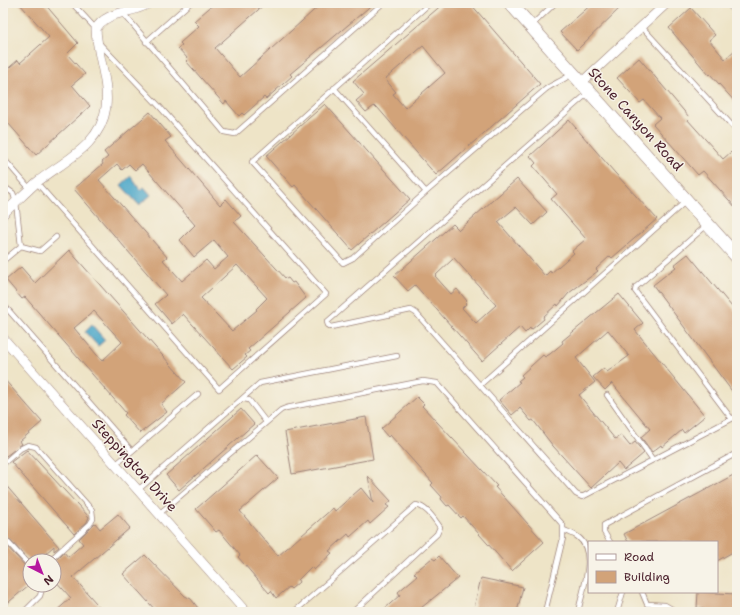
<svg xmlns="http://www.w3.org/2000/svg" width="740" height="615" font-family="'Shantell Sans',sans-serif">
	<rect width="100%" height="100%" fill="#f7f3e8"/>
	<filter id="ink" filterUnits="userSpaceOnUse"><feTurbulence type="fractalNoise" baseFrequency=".025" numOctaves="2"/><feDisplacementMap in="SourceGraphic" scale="8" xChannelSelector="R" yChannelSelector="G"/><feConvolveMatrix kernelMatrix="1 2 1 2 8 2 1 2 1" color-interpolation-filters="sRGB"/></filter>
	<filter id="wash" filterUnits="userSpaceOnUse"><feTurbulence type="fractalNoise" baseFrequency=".012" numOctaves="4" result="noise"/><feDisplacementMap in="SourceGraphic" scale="16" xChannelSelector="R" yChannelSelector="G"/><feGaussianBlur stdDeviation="0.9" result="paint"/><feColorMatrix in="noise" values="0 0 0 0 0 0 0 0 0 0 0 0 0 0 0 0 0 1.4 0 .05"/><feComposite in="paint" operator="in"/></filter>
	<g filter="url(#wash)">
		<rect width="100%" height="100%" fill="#eee4c7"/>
		<path fill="#4aa6c8" stroke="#4a627a" d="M131,176L140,190L144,187L151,195L139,205L121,185Z
			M92,325L105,340L98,346L85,332Z"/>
		<g id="blocks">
			<path fill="#d2a379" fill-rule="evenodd" d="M19,3H44L78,43L67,54L85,74L72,85L90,106L36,155L8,123L3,127V73L18,60L20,63L49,37Z
				M215,3H266L215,48L240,77L322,3H374L290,74L292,76L266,99L264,97L244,115L242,113L239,116L226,101L224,104L186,61L188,59L178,48L182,45L180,43L199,26L194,21Z
				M444,3H470L540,84L436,175L377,107L376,108L374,106L366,112L356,101L364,94L353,81ZM423,46L445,73L405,108L393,94L396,92L385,79Z
				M593,3H625L577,50L560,32Z
				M691,8L715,35L709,40L725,59L737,48V104L710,74L709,75L669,28Z
				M639,58L689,117L687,119L723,159L731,152L737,159V209L703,171L698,175L653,124L660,118L644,100L640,103L617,78Z
				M325,104L410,199L352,250L295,185L293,187L266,156Z
				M150,112L171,137L165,141L220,205L226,199L241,216L234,222L286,279L288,278L292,283L294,282L306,298L248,349L250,351L245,355L247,357L233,369L183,314L172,324L155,304L166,295L74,189L103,164L102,162L108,157L104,152ZM117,164L122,170L129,164L135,170L142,164L195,225L180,240L194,257L214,240L228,257L214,269L206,260L182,281L163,260L167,257L99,180ZM237,265L267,298L256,309L257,310L232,331L201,298Z
				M569,120L615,173L657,219L612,258L610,256L596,269L598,271L569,293L558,306L557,304L543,317L544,319L531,330L530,328L525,333L520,327L482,361L415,285L408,291L394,276L453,224L459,230L517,179L547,212L533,225L516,207L498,222L545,276L550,271L551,273L574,253L572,251L586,239L551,199L557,194L533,166L536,163L530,156ZM454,258L496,305L476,323L462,308L466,304L465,303L467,301L457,289L451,294L435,276Z
				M69,250L186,382L161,404L167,412L140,433L124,415L126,413L25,297L22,299L6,280L21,267L35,283ZM94,311L122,342L102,361L74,328Z
				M688,254L737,313V398L653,285L676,267L674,265Z
				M619,294L643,323L635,330L705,416L684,433L682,430L662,447L661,445L652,452L641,437L650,429L612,383L605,390L593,377L604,368L607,372L629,356L608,330L576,358L595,382L579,395L615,439L621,435L630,446L635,442L644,453L624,470L618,463L591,488L553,446L533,420L531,421L520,408L512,415L499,400L520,382L518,381L523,377L521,375L543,355L545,357L550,354L563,343L562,341Z
				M3,378L42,422L20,441L22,444L6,456L3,453Z
				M417,397L424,404L422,406L497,486L495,487L544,542L512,571L463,516L461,518L449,505L447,506L441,499L442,497L431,485L433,483L390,435L388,437L381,429Z
				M241,409L254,424L179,490L166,475Z
				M366,417L373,459L292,474L285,432Z
				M27,450L89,517L87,522L74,534L11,462Z
				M257,455L278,478L240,511L278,556L333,508L335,511L361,488L373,503L368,476L391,501L386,505L389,507L370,524L368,521L350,537L348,534L329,551L332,553L314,570L311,567L298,580L299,582L291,589L289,587L276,598L271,591L269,593L238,557L240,555L219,530L216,532L196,509Z
				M737,473V549L731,553L717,561V542H628L624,534Z
				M3,482L59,547L54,551V546L37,561H30L3,533Z
				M118,514L130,528L73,577L104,612H55L71,598L54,579V562L64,552L68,557L83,544L79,539L95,523L100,529Z
				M3,542L28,569L25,571L30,577V584L3,607Z
				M145,555L185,596L191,599L201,612H157L123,574Z
				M439,556L458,578L416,612H381L400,595L398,592L417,576L414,573L432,558L435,560Z
				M481,578L523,587L517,612H473Z
				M698,592L737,594V611L702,612L703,608H697Z"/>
		</g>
	</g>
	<g filter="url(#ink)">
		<use href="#blocks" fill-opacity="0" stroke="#9c8279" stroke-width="1"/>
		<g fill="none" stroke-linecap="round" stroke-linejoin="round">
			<defs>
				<path id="lane" d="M72,3L96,29
					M430,3L252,162L343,263L353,258L426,192L546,89C554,83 563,81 571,74
					M123,13L224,132L235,134L383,3
					M532,25L555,3
					M642,27L737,131
					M146,42L190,3
					M334,88L426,192
					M588,93L327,322L328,325L331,327L411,310L416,313L576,494L582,497L737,416
					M3,158L30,189
					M37,183L219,389L326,294L159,106L100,44
					M3,186L13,193L16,202L21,246
					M707,225L636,287L635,291L731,418
					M21,246L40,251L56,237
					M3,261L21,246
					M3,304L132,451L198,394
					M480,385L686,201
					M607,395L653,460
					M244,399L249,400L266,422
					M3,464L20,449L28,445L36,447L92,510L93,519L90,524L49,561
					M115,465L132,451
					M138,490L260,383L397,356
					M159,514L281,410L286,408L423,381L437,383L563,525V538L545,612
					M564,530C568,532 574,534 578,537C598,552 582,592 578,612
					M3,537L30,566
					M610,542L604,532V525L737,453
					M642,592L647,604L665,605L677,612
					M24,612L40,596L43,585
					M294,612L416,505C427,507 434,519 440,527L437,534L353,612
					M617,612L623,592"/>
				<path id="street" d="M730,3L737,11
					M581,83L667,3
					M3,214C14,204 25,193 36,183C63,161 101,146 106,107C109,81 97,55 96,29C106,10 134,14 149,3
					M3,338L246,612"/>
				<path id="secondary" d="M510,3L737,257"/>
			</defs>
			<use href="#lane" stroke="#9c8279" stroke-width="6"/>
			<use href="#street" stroke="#9c8279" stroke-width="10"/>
			<use href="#secondary" stroke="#9c8279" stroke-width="14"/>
			<use href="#lane" stroke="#fff" stroke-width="4.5"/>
			<use href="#street" stroke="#fff" stroke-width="9"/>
			<use href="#secondary" stroke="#fff" stroke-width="13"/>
		</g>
	</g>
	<g text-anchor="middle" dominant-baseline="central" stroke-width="3" stroke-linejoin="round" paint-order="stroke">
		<g font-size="14" fill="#4a1f2b" stroke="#f7f3e8">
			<text transform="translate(636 119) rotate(48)">Stone Canyon Road</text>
			<text transform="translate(135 465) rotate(48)">Steppington Drive</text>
		</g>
	</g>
	<rect width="740" height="615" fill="none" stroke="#f7f3e8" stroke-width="16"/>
	<rect x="588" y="541" width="130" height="52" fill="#f7f3e8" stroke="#b29e9c"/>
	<rect x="596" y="554" width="20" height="6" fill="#ffffff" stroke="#b29e9c"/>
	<text x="624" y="561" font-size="12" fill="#4a1f2b">Road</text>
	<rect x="596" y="571" width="20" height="12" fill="#d2a379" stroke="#b29e9c"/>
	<text x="624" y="581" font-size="12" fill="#4a1f2b">Building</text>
	<g transform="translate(42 573) rotate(138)"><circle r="19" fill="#f7f3e8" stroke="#b29e9c"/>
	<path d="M0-3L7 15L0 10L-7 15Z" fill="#b5179e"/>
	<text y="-6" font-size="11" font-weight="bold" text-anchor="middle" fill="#4a1f2b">N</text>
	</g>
</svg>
